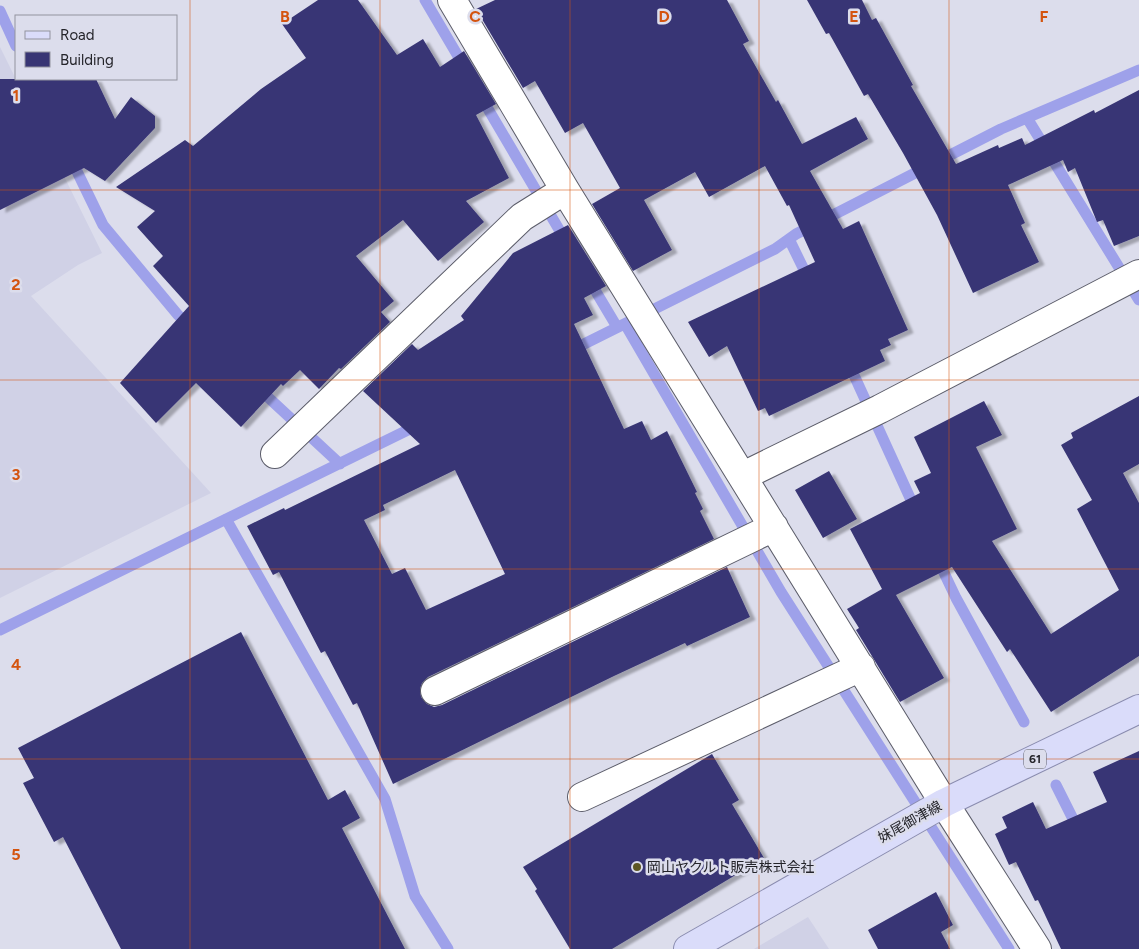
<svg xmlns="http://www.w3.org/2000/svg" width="1139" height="949" font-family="Figtree,'Noto Sans JP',sans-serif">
	<defs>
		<filter id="shadow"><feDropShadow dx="5.5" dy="3" stdDeviation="1" flood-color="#0004"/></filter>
	</defs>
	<rect width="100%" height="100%" fill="#dcddec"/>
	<path fill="#d0d1e6" d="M0,47L102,253L78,265L31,296L211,493L0,598Z
		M808,917L829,949H754Z"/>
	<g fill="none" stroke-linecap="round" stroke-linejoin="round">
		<path stroke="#9ea1ea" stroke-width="11" d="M425,0L465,68
			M0,11L16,46
			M481,97L567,243
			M1027,118L1139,300
			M71,159L103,225L178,315L190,326
			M789,239L809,280
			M589,280L617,327
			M625,324L781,592L1009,949
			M570,351L775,249L796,234L1001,129L1139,70
			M848,362L916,511
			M257,387L340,464
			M226,519L385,799L415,896L448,949
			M937,558L956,598L1024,722
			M0,630L418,425
			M1056,785L1079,831"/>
	</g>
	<path fill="#383574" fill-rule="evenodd" filter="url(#shadow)" d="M318,0H358L397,55L423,39L440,67L464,51L496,104L476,115L509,178L466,201L484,222L438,261L403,220L356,256L394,301L381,312L390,322L341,369L339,368L319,389L300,370L283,386L281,384L241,427L196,383L156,423L120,383L189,306L153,266L163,256L137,227L155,211L116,187L185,140L193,146L261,89L306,58L282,24Z
		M495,0H727L749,41L743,44L776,102L778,100L802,144L856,117L868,139L810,171L843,229L859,221L908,330L888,339L891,345L880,350L885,361L769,416L765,408L758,411L727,346L709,357L688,322L815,262L789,205L787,206L765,166L709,197L695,172L644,200L672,250L633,271L592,204L620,188L583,123L565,133L535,81L523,88L476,9Z
		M807,0H862L872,20L876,18L913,85L911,86L956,164L998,145L999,148L1022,138L1025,145L1094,110L1095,113L1139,90V236L1114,246L1103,220L1097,222L1075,168L1068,172L1063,160L1008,185L1025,223L1021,225L1039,262L973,293L937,215L903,153L868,94L864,96L829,33L826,34Z
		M0,79H96L115,119L131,97L155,116V128L105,181L84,168L0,210Z
		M568,225L606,286L584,298L593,315L574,324L624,429L642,421L651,440L667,431L697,492L695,493L703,509L700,511L714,539L428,677L422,683L420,689L421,697L427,704L434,707L442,705L727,567L750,617L687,646L685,643L614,676L393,784L357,703L353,705L325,651L321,653L279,572L273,575L247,526L284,508L285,510L420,444L363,391L412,344L418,350L464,320L461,316L513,253ZM455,470L505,574L426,610L405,568L392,574L364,520L385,510L383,505Z
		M1139,396V464L1123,473L1139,503V656L1051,712L1010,649L1007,652L952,567L896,595L944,678L900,702L856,630L859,628L847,609L882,589L850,529L920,493L914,481L931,473L914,437L984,401L1002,435L976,447L1017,529L992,541L1051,634L1119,590L1077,509L1092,500L1061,445L1073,438L1071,433Z
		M829,471L857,519L823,538L795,490Z
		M241,632L328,800L345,790L360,818L342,828L405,949H121L63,837L54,842L23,783L34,778L18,748Z
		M1139,751V949H1061L1038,900L1035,901L1016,862L1009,865L995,834L1007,828L1002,817L1033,802L1046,829L1107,802L1093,772Z
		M712,754L739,800L732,804L764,858L612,949H570L535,891L537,889L523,867Z
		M936,892L953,925L941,932L950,949H878L868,930Z"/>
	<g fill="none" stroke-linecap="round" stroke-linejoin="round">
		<defs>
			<path id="minor" d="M452,0L565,190L944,803L1037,949
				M275,454L522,217L565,190
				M743,476L880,409L1139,274
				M435,691L774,527
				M582,797L861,667"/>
			<path id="primary" d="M688,949L944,803L1139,709"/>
		</defs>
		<use href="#minor" stroke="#5c5d6a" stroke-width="30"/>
		<use href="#primary" stroke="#8a8caf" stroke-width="30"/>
		<use href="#minor" stroke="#fff" stroke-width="28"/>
		<use href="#primary" stroke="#dadcfa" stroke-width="28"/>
	</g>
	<path fill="none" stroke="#d4540f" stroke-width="1" stroke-opacity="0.55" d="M190,0V949M380,0V949M570,0V949M759,0V949M949,0V949M0,190H1139M0,380H1139M0,569H1139M0,759H1139"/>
	<circle fill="#5e5723" stroke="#dcddec" stroke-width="2" cx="637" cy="867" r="5"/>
	<g text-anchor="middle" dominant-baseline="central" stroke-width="5" stroke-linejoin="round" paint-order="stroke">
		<rect fill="#dcddec" stroke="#5b5c64" stroke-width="1" x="1024" y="749.5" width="22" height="19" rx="4"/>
		<g font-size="12" font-weight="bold" fill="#24242a">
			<text x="1035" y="759">61</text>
		</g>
		<g font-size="14" fill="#24242a" stroke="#dcddec">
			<text transform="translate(910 822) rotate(-29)">妹尾御津線</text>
		</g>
		<g font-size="14" fill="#24242a" stroke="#dcddec" text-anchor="start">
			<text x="647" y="867">岡山ヤクルト販売株式会社</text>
		</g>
	</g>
	<g font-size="16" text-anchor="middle" font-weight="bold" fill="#d4540f" stroke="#dcddec" stroke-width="5" stroke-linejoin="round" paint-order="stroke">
		<text x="285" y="22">B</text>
		<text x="475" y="22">C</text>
		<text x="664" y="22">D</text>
		<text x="854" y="22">E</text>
		<text x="1044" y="22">F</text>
		<text x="16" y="101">1</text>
		<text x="16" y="290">2</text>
		<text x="16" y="480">3</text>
		<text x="16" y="670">4</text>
		<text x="16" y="860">5</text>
	</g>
	<rect x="15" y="15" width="162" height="65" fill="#dcddec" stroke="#92939e"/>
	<rect x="25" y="31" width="25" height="8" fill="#dadcfa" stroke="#92939e"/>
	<text x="60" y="40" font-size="15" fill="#24242a">Road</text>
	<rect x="25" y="52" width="25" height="15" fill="#383574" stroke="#92939e"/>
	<text x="60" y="65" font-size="15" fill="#24242a">Building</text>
</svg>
